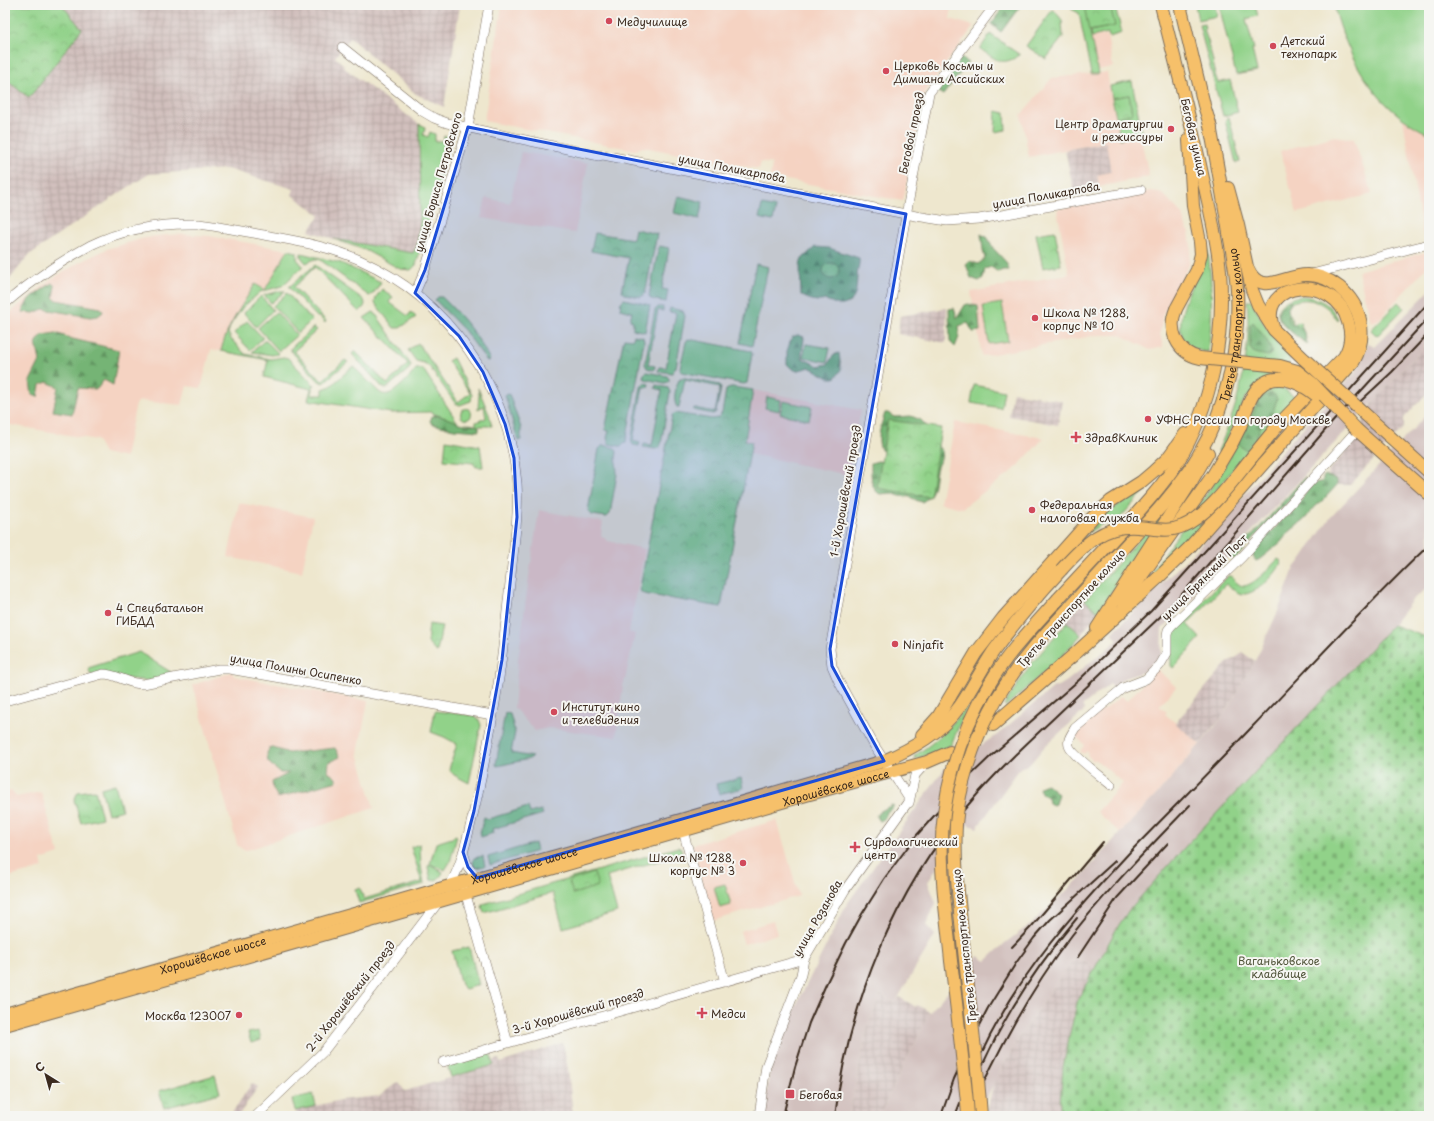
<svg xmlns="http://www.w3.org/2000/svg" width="1434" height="1121" font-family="'Playpen Sans',sans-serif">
	<defs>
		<pattern id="industrial-grid" width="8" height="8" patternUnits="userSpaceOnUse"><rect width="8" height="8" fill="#d1c0bd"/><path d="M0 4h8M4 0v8" fill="none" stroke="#b4a5a2"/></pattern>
		<pattern id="forest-firs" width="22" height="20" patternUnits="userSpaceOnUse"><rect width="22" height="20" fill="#74b475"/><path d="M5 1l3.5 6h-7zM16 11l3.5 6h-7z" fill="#60935f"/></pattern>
		<pattern id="cemetery-stones" width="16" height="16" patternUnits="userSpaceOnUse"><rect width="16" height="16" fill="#91d289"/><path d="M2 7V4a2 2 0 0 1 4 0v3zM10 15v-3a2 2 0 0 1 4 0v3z" fill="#7eb476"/></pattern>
		<pattern id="park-crowns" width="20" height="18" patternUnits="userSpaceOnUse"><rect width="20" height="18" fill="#91d289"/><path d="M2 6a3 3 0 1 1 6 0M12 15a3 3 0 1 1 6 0" fill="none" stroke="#7eb476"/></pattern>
	</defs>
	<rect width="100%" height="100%" fill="#f6f6f2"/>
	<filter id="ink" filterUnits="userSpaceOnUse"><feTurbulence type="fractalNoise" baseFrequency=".025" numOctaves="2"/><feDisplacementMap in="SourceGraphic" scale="8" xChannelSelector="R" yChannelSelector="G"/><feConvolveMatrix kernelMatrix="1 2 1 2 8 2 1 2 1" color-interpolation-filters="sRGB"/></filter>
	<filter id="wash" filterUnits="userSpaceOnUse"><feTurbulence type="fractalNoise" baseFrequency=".012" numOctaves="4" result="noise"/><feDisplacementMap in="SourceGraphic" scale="16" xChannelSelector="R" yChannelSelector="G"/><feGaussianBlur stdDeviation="0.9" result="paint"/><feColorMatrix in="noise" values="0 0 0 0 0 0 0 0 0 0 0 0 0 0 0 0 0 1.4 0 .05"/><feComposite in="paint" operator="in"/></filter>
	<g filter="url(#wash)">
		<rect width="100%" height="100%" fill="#eee7ce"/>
		<path fill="#f5d3c2" d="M502,5H944L952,8L950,19L974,26L925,92L903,201L770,177L772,164L761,162L759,169L643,147L635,150L484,121Z
			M1107,35L1113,67L1097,70L1090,38Z
			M1107,72L1111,97L1120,138L1140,134L1149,176L1099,187L1097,175L1111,171L1105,142L1029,157L1021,115L1052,78L1091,74Z
			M1403,119L1429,134V235L1428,236H1423Z
			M1335,136L1354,139L1372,194L1297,213L1280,151Z
			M521,152L588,163L575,233L481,218L486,198L510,203Z
			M1150,191L1157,192L1164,195L1183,215L1186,227L1189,231L1191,247L1189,265L1163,314L1160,333L1163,347L1150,350L1121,335H1098L982,356L971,292L1069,274L1057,209Z
			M182,234L209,236L288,250L265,290L255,284L229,326L223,342L221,351L211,350L201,388L187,386L182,405L141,401L136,403L125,458L104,453L97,440L5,424V319L11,312L50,280L80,262L107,249L141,239L157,236Z
			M1426,252L1429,265L1378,320L1371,322L1358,271Z
			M753,390L861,410L848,475L750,454L752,442L745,441Z
			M955,422L1020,434L1044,438L1014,470L962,508L940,503Z
			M239,503L313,517L302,572L228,557Z
			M539,510L603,522L601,535L608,541L645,549L629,632L635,634L625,680L623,686L616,737L549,728L535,731L514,708L518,660L529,576Z
			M1157,669L1176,687L1159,706L1167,711L1165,714L1200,744L1161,790L1120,833L1097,812L1123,783L1095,759L1093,761L1087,755L1088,753L1087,751L1084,754L1080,751L1085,745L1075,736L1101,709L1103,711L1106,707L1107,708L1121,696L1127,701Z
			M232,672L234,676L368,701L358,753L374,808L247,850L242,849L237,845L236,840L193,685Z
			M12,791L17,797L41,792L59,854L41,860L43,868L5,878V792Z
			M777,820L799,896L712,921L692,845Z
			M773,921L777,934L744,944L740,931Z"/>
		<path fill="url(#industrial-grid)" d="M5,5H460L444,107L416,94L350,38L335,57L344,65L343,67L419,124L420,223L417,246L413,254L334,239L309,231L320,215L292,195L294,189L227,169L149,174L127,188L29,255L5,285Z
			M1106,142L1111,172L1097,175L1099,187L1074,192L1065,150Z
			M947,308L946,343L898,334L900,316Z
			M1424,347L1429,352V391L1404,418V427L1350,485H1338L1327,473L1349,448L1372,403Z
			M1013,392L1062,401L1058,425L1009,416Z
			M1085,600L1098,612L1081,635L1066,621Z
			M1243,653L1255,661L1224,715L1200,744L1175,723L1226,664Z
			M1076,956L1095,968L1078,999L1070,1033L1063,1067L1059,1116H986L993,1085L1014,1045L1059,978Z
			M880,994L895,1003L899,997L916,1007L917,1005L930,1012L887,1100L881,1116H849L867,1028Z
			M563,1043L568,1069L573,1116H298L295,1111L340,1100L379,1096L398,1082L405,1091L493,1065V1061L499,1059L500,1063Z
			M252,1083L258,1087L238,1116H230Z"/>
		<path fill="#d1c0bd" d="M1429,291V336L1427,338L1424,347L1193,595L1195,597L1162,629L1161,656L1143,672L1124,678L1113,687L1110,684L1082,706L1085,710L1045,746L1029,765L1021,767L977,828L968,824L953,844L928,882L936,903L926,925L935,935L895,1003L880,994L867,1028L849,1116H763L771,1061L778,1041L847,904L945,768L997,735L1054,687L1059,686L1067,681L1118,640L1112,633L1205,541L1287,445L1354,374L1361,363L1368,343L1375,346Z
			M1429,412V587L1413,599L1393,625L1185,847L1129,910L1117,928L1095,968L1076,956L1059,978L1014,1045L977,1116H881L887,1100L930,1012L978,956L986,961L1005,943L1032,923L1078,880L1120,833L1161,790L1214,728L1224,715L1255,661L1279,609L1295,566L1299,563L1330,518Z"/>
		<path fill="#91d289" stroke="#667e54" d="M1074,5H1086L1085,6L1098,74H1091L1079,13L1071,9Z
			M1195,5H1215L1217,16L1198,20Z
			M1219,5H1255L1258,16L1246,19L1254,49H1252L1257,71L1236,75Z
			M1334,5H1429V134C1377,110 1347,59 1334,5Z
			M1116,10L1122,33L1109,37L1108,33L1092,37L1091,31L1114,26L1111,11Z
			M1204,24L1205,30H1204L1209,44H1208L1209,49H1210L1215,71H1214L1218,83L1230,80L1238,112L1223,116L1199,25Z
			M990,34L1020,55C1001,67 997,60 980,49Z
			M1132,81L1142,134L1120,139L1116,117L1132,114L1129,95L1112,98L1110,86Z
			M1229,117L1240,162L1236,163L1225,120Z
			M419,124L424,126L425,129L423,135L428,137L430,132L435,134V141H443L444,136H447L451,142L416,265L411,270L400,269L365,250L334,239L413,253L417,246L420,223Z
			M678,196L703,202L699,219L674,213Z
			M1198,198C1202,208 1203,221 1205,231C1212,275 1214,308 1208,352C1152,347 1198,278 1206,250C1208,239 1201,210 1198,198Z
			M659,246L669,248L662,289L668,290L666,302L651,299L649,296Z
			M288,250L297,252V259L302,265V267L282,286L260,292L256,296L243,307L231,324L228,333L231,339L245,354L271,359L283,357L288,358L314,385L312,386V395H323V389L331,386L353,366L379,392C382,394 384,395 388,394C395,393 412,375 416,369H423L458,423L430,412L391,413L308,400L311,389L264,377L268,360L221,351C226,327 242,306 255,284L265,290Z
			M301,253L341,263L381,282L373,294L369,296L319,259H315L306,263L301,257Z
			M756,264L768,267L752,346L740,343Z
			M315,265L364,300L365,304L364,307L359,312L315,267L294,287L326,321L325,323L320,317H317L289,287Z
			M382,289L393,297L389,302L408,316L411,312L416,317L400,328H394L375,303L376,297Z
			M281,291H285L271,303L264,295Z
			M287,293L312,320L298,333L273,306Z
			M261,296L273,310L256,327L244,313Z
			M1304,296C1321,299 1331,304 1338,319L1337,320C1326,301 1306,294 1286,305L1293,324L1300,322L1308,345C1302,339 1283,326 1280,320C1271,304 1293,296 1304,296Z
			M438,297H442C461,316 478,335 490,360L487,361L465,331L435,300Z
			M624,299L650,305L645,332L633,329V321L630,320L632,312L620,309L621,302Z
			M1247,301H1252C1263,323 1272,339 1290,357L1288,374L1245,398L1221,453L1218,451C1239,404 1252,353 1247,301Z
			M1002,303L1008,341L989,344L983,306Z
			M658,307H663V311L658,310L648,365L655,366L654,370L647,368L645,364L655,310Z
			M670,308L683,311L685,316L676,367L672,373L658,371L659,367L666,368L676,313L669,312Z
			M276,312L297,335L279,351L258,328Z
			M373,312L375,313L411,365L409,369L386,389L382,387L352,354L355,351L387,384L408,364L364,318Z
			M247,321L263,338L250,350L234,333Z
			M314,327L317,330L294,351L322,381L345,360L348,362L323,383L319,381L291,351V348Z
			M688,339L751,351L752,354L747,383L743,384L682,372L680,368L686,342Z
			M265,340L279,354L272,355L252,352Z
			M418,343L458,402L470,393L448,361L453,358L472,395L471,401L460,405L455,403L429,366L424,363L416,361L408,350Z
			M806,344L830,348L827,362L803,357Z
			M647,372L667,376L669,379V381L665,383L645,379L643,377L644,374Z
			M680,378H685L720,385L721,388L716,412L713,414L693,410L694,408L715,412L720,387L685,380L679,407H677C672,400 676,385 680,378Z
			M644,383L649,384L648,387H643L633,441L640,443L639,446L633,445L631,441L641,387Z
			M656,385L668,388L670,392L661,444L659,448L655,449L643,447L644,444L652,445L662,390L655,388Z
			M974,385L1004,391L1001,408L971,403Z
			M1279,385L1296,398L1266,429L1195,516L1194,519L1201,525H1204L1156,575L1152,576L1151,574L1152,571C1185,523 1224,477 1247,422C1254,406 1260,389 1279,385Z
			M478,388L489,414L492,426H476V422L486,418L484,406L478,409L479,394Z
			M509,394L521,428V440L518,441L505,395Z
			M767,397L781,400L779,411L765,408Z
			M783,401L812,407L809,420L780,414Z
			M460.5 414a5.5 5.5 0 1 1 11 0a5.5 5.5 0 1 1-11 0Z
			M603,445L615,448L617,452L616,459L617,474L610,514L607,517L592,515L588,511L599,449Z
			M1157,477L1119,519L1102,524L1084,535L1106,513Z
			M1173,502L1174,503L1098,612L1085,600Z
			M1278,559L1281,561C1280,572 1257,593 1245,594C1237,594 1232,589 1226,584L1187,624L1200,638L1173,668L1171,666C1171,655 1169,638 1175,628L1228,576H1231C1234,580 1238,585 1243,586C1254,586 1271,566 1278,559Z
			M1067,622L1081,635L1061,657L1006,706L1004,705L1032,663Z
			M139,652L177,676L150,681L91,675L88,668Z
			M970,700L951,745L933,753L915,759L914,756C939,740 954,724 970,700Z
			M435,711L476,716L479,720L481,725L469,783L454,775L449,769L457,744L444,737L431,732Z
			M505,713L510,714L515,732L511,753L532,757L529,759L497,766L496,764Z
			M115,784L122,810L108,814L101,788Z
			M528,807L530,813L541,810L543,814L492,829L493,833L481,837L480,833L484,817L488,819Z
			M455,835L457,836L450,862L445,870L430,864L436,843L452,838Z
			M535,843L537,851L490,865L488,857Z
			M420,844L421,866L424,884L359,903L355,890L360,888L364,899L422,882L411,847Z
			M678,847L681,848L682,854L607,876L617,912L563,928L553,893L484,913L482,907L483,904Z
			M483,856L485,866L475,868L473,864L474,858Z
			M429,865L443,872C441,877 436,882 431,880L428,867Z
			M725,884L731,905L720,908L714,887Z
			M490,1053L494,1065L451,1077L448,1068L449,1065Z
			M313,1094L316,1106L295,1111L292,1099Z"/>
		<path fill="url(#forest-firs)" stroke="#586f4a" d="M1005,5H1021L1001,32L991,24Z
			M961,57L968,63L943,95L934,89Z
			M981,234L988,238L993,248L1006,262L1009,270H1003L998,272L991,267L985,269L983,278L979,281L971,278L966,264L970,261L978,264L985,259L983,250Z
			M815,247L829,248L859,258C860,265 857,270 857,277C856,288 858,301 843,305C837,306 831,301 825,300C819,303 806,299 801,295L800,265L802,259Z
			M52,283L55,286L53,297L56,300L101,308L103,312L98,316L90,317L43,309L34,313L22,312L29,299Z
			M1291,300L1290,304L1288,308L1289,320L1291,324C1300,326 1306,331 1306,341H1303C1296,336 1275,321 1279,310C1281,306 1287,303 1291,300Z
			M968,304L978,306L980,331L973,332L968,323L959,326V337L955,347L950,342L949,309L954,308L957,318L965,305Z
			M1253,322L1266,339L1272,351L1271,354L1268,356L1254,353L1250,348V325Z
			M56,333L73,339L119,350L113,385L104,380L97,389L78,388L72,414L53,411L58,387L47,382L40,385L38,397L32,395L30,381L40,361L36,343L42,335Z
			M798,335L804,337C804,345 801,351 802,358L818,366L828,364C831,359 833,354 839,353L841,370L835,378H829L809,367L797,371L791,368L787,364V351L792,337Z
			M1272,393L1275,395L1277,399L1273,412L1260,428L1254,445L1250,449L1246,450L1240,446L1238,440C1241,434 1246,430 1249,424C1255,413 1256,395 1272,393Z
			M885,413H888L894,417L911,416L921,420L926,425L928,435L942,451C943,458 939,461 937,467C933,480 937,494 922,502L918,501L910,497L900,496L891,493L880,494C870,490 871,472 871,463L878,461L886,462L885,451L881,450C876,438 881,425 885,413Z
			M433,415C443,416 451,420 460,423C467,425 473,423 479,427V431L454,429L432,424L430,421Z
			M1324,475L1331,477L1337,481V485L1324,499L1315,507L1304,520L1288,533L1281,542L1260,559L1256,561C1254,558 1252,556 1253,552C1257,542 1269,535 1276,527C1278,524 1280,520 1284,518C1288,516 1291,514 1294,511C1304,501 1307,481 1322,482Z
			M1305,477L1306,483L1262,529L1237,557L1233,559L1231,558V555L1260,527Z
			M270,747L289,753L335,748L340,757L329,762L328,772L335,777L337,781L278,798L273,789L272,782L289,773H280L268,762L267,753Z
			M1047,784L1058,794L1055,804L1053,805L1049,803L1048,797L1042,794L1039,789L1041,786Z
			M892,805L894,806L887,812L884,819L880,821L878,820L876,816L879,812Z"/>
		<path fill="url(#cemetery-stones)" stroke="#667e54" d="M1393,625L1429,638V1116H1059L1063,1067L1070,1033L1078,999L1117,928L1129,910L1185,847Z"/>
		<path fill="url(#park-crowns)" stroke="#667e54" d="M5,5H62L82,29L29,98L5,79Z
			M1084,5H1110L1115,26L1089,31Z
			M1053,9L1062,20L1063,37L1046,59L1026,46Z
			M1129,95L1132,114L1116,117L1112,98Z
			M996,111L1005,113L1006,130L995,132Z
			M762,205L776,208L773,221L759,218Z
			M635,229L657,234L645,294L641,297L625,294L622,291L629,258L591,251L595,233L633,239Z
			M1055,231L1061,265L1043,268L1036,234Z
			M823 271a8 8 0 1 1 16 0a8 8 0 1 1-16 0Z
			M1398,302L1404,308L1377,336L1371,330Z
			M634,335L643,337L644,341L626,442L622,446H618L609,444L607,438L609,431L605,430L624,338L633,339Z
			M732,387L753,390L745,441L752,442L721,607L644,594L641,592L640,588L672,416L675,413L712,419L718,418L722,413L726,390Z
			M888,420L941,428L930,497L877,488Z
			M446,440L480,446L483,467H476L473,463L444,460Z
			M429,624L442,626L437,652C424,644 428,637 429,624Z
			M741,778L743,788L719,794L716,784Z
			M95,790L102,818L81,823L74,800L78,792Z
			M594,873L598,886L573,894L569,881Z
			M469,947L479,985L465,989L461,985L452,951Z
			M259,1031L261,1040L251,1043L248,1033Z
			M215,1075L220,1093L164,1108L159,1091Z"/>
	</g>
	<g filter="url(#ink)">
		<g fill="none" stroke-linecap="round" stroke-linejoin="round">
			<defs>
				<path id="minor" d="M342,47L422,111L434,118L447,123L599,156L603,155L916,216L947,221L979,219L1141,190
					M1312,274L1429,244
					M415,293L425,270L468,127L489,5
					M5,304C21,289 39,277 57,265C68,258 80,251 91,245C125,228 162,223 199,224C221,227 242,231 264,235C296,241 329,246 360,260C448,299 509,387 517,483C519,514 514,544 511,574C507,609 504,643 499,678C491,729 482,781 469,831C464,850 459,871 448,888
					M5,701L103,674C117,674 127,684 143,684L219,669H229L493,715
					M1111,785C1102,777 1072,755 1069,746C1067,739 1072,734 1075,728L1123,688L1146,679L1160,665L1167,653V635L1168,630L1172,625L1242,557L1357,430
					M909,803L915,775L926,763
					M683,831L725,982
					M463,852L468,867L477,878
					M464,888L508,1043L804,959
					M443,1062L508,1043
					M256,1116L323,1052L380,979L440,900
					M759,1116L766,1066L801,975L804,959L845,890L908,802V797L874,745L839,682L832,666L830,649L904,226L929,93L995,5"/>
				<g id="major">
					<path d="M1180,5L1204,105L1211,128"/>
					<path d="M1228,188L1238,225L1252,290L1258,305L1274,330L1304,359"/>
					<path d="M1176,309L1197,270L1201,254L1200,242L1193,206L1189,140"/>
					<path d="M1357,430L1429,494"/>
					<path d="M1252,457L1279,424L1344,357C1350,347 1352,334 1348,322C1335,272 1257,281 1273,327"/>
					<path d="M1058,599C1078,577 1098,556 1118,534C1139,511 1160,489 1177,463C1212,406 1225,337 1220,271C1217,238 1209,206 1202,174C1190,117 1175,61 1161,5"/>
					<path d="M1123,602L1213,475L1232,443L1240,427"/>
					<path id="s1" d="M1069,608C1088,586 1108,565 1128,543C1153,516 1179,488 1198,456C1227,407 1240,347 1237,290C1236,271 1232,252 1229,233C1223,196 1216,158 1209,120"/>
					<path d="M1097,628L1191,482L1208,453"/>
					<path d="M993,725L1077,652L1159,577L1189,548L1354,361C1368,335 1362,306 1339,287C1330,280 1320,275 1308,275C1293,274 1276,285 1264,283C1256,282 1251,276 1248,269"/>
					<path d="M922,735L938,717L976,653L1003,618L1092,518L1111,501L1141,482L1154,471L1167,459L1185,434"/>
					<path id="s2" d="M5,1014L354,914L477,878L574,851L884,761C913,748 941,733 960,706C972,689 981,670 993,652C1014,623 1037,596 1061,570"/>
					<path id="s3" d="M5,1025L305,940L806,795L927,762L950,752"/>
				</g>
			</defs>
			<use href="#minor" stroke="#7a6c5c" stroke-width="10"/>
			<use href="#major" stroke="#7a6c5c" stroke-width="14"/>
			<use href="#minor" stroke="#fff" stroke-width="9"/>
			<use href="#major" stroke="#f6c06b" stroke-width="12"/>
			<path stroke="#3b2a1e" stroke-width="2" d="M1351,410L1392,372L1429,333
				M1012,947L1032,926L1103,842
				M1078,957L1117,898L1168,843
				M983,1064C1006,1013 1041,961 1077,918
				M783,1116L795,1067L809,1023L827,982L846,943L862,914L884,879L916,836L968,778L992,755L1079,680L1151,611L1429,302
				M835,1116C849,1003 894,891 968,805C995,773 1025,745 1055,717C1091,683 1127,648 1163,614L1183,593L1327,428L1429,317
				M941,1116L954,1079L976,1031L988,1008L1016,963L1034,938L1050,920L1115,861
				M955,1116C973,1067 996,1019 1026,976C1057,931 1093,892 1130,852C1170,811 1211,770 1251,728C1310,667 1367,604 1429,545
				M962,1116L976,1081
				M968,1116C997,1052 1029,991 1072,935C1108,889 1150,847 1190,805"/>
			<defs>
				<path id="major-bridge" d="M1176,309C1167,330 1177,353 1200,358L1280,366L1297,371L1312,383L1357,430
					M1304,359L1429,472
					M1240,427C1244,417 1248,402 1254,393C1271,368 1298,381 1316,395
					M1061,570C1083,546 1102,524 1138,527C1153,528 1168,533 1183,526C1208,516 1234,479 1252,457
					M968,1116L967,1102C962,1055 957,1008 951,961C948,929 943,897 942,864C939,801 957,737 990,683C1008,652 1034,626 1058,599
					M981,1116C977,1058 969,999 963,941C959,902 954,863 956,824C959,787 973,743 990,711C1010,672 1039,640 1069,608"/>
			</defs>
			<use href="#major-bridge" stroke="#7a6c5c" stroke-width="14" stroke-linecap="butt"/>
			<use href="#major-bridge" stroke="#f6c06b" stroke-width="12"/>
		</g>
	</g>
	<path fill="#1d4ed8" fill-opacity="0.2" stroke="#1d4ed8" stroke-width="3" stroke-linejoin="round" d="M468,127L906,214L830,649L832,666L884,761L477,878L468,867L463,852L474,811L502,660L517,517L514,458L505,424L483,372L459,336L415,293L425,270Z"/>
	<g fill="#d1495b" stroke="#f6f6f2" stroke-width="1.5">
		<circle cx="609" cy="21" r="4"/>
		<circle cx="1273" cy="46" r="4"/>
		<circle cx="886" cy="71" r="4"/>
		<circle cx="1171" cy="129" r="4"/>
		<circle cx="1035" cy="318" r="4"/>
		<circle cx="1148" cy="419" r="4"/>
		<path d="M1074 431h4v4h4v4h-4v4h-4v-4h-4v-4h4z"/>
		<circle cx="1032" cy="510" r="4"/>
		<circle cx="108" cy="613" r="4"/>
		<circle cx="895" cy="644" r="4"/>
		<circle cx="554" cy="712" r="4"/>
		<path d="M853 841h4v4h4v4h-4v4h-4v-4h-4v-4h4z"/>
		<circle cx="743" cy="863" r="4"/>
		<path d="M700 1007h4v4h4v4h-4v4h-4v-4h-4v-4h4z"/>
		<circle cx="239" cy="1015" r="4"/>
		<rect x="785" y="1089" width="10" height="10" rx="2"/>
	</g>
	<g text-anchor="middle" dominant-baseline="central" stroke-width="4" stroke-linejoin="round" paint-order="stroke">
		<g font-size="11" fill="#3b2a1e" stroke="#f6f6f2" text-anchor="start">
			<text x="617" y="21">Медучилище</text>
			<text x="1281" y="40">Детский<tspan x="1281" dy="13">технопарк</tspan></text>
			<text x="894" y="65">Церковь Косьмы и<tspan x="894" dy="13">Димиана Ассийских</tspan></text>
			<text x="1163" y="123" text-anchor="end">Центр драматургии<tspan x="1163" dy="13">и режиссуры</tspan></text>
			<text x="1043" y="312">Школа № 1288,<tspan x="1043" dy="13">корпус № 10</tspan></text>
			<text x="1156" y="419">УФНС России по городу Москве</text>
			<text x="1085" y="437">ЗдравКлиник</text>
			<text x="1040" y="504">Федеральная<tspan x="1040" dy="13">налоговая служба</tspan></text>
			<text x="116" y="607">4 Спецбатальон<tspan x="116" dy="13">ГИБДД</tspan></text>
			<text x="903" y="644">Ninjafit</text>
			<text x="562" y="706">Институт кино<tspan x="562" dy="13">и телевидения</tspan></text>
			<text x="864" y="841">Сурдологический<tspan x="864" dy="13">центр</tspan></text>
			<text x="735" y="857" text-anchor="end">Школа № 1288,<tspan x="735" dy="13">корпус № 3</tspan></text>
			<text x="711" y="1013">Медси</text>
			<text x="231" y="1015" text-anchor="end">Москва 123007</text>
			<text x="799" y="1094">Беговая</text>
		</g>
		<g font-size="11" fill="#3b2a1e" stroke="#f6f6f2">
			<text transform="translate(911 133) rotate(-78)">Беговой проезд</text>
			<text transform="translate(1194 137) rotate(77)">Беговая улица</text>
			<text transform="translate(732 168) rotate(11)">улица Поликарпова</text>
			<text transform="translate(438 182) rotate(-74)">улица Бориса Петровского</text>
			<text transform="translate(1046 195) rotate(-10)">улица Поликарпова</text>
			<text stroke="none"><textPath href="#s1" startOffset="337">Третье транспортное кольцо</textPath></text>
			<text transform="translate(845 491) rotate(-80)">1-й Хорошёвский проезд</text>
			<text transform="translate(1204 577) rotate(-45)">улица Брянский Пост</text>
			<text transform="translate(1071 608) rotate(-48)">Третье транспортное кольцо</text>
			<text transform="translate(296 669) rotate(10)">улица Полины Осипенко</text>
			<text stroke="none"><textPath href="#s3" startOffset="864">Хорошёвское шоссе</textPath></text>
			<text stroke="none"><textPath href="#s2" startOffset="540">Хорошёвское шоссе</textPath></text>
			<text transform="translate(817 918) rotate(-60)">улица Розанова</text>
			<text transform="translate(964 946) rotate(-96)">Третье транспортное кольцо</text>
			<text stroke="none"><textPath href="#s2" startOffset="216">Хорошёвское шоссе</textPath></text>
			<text transform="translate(350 996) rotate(-52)">2-й Хорошёвский проезд</text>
			<text transform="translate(578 1011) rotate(-16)">3-й Хорошёвский проезд</text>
		</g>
		<g font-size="11" fill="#505439" stroke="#f6f6f2">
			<text x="1279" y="960">Ваганьковское<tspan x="1279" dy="13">кладбище</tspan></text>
		</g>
	</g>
	<rect width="1434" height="1121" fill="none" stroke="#f6f6f2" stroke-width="20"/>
	<g transform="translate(46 1075) rotate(323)" stroke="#f6f6f2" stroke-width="3" paint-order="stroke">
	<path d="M0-3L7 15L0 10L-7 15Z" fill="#3b2a1e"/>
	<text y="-6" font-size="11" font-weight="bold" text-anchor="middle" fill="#3b2a1e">С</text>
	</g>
</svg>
